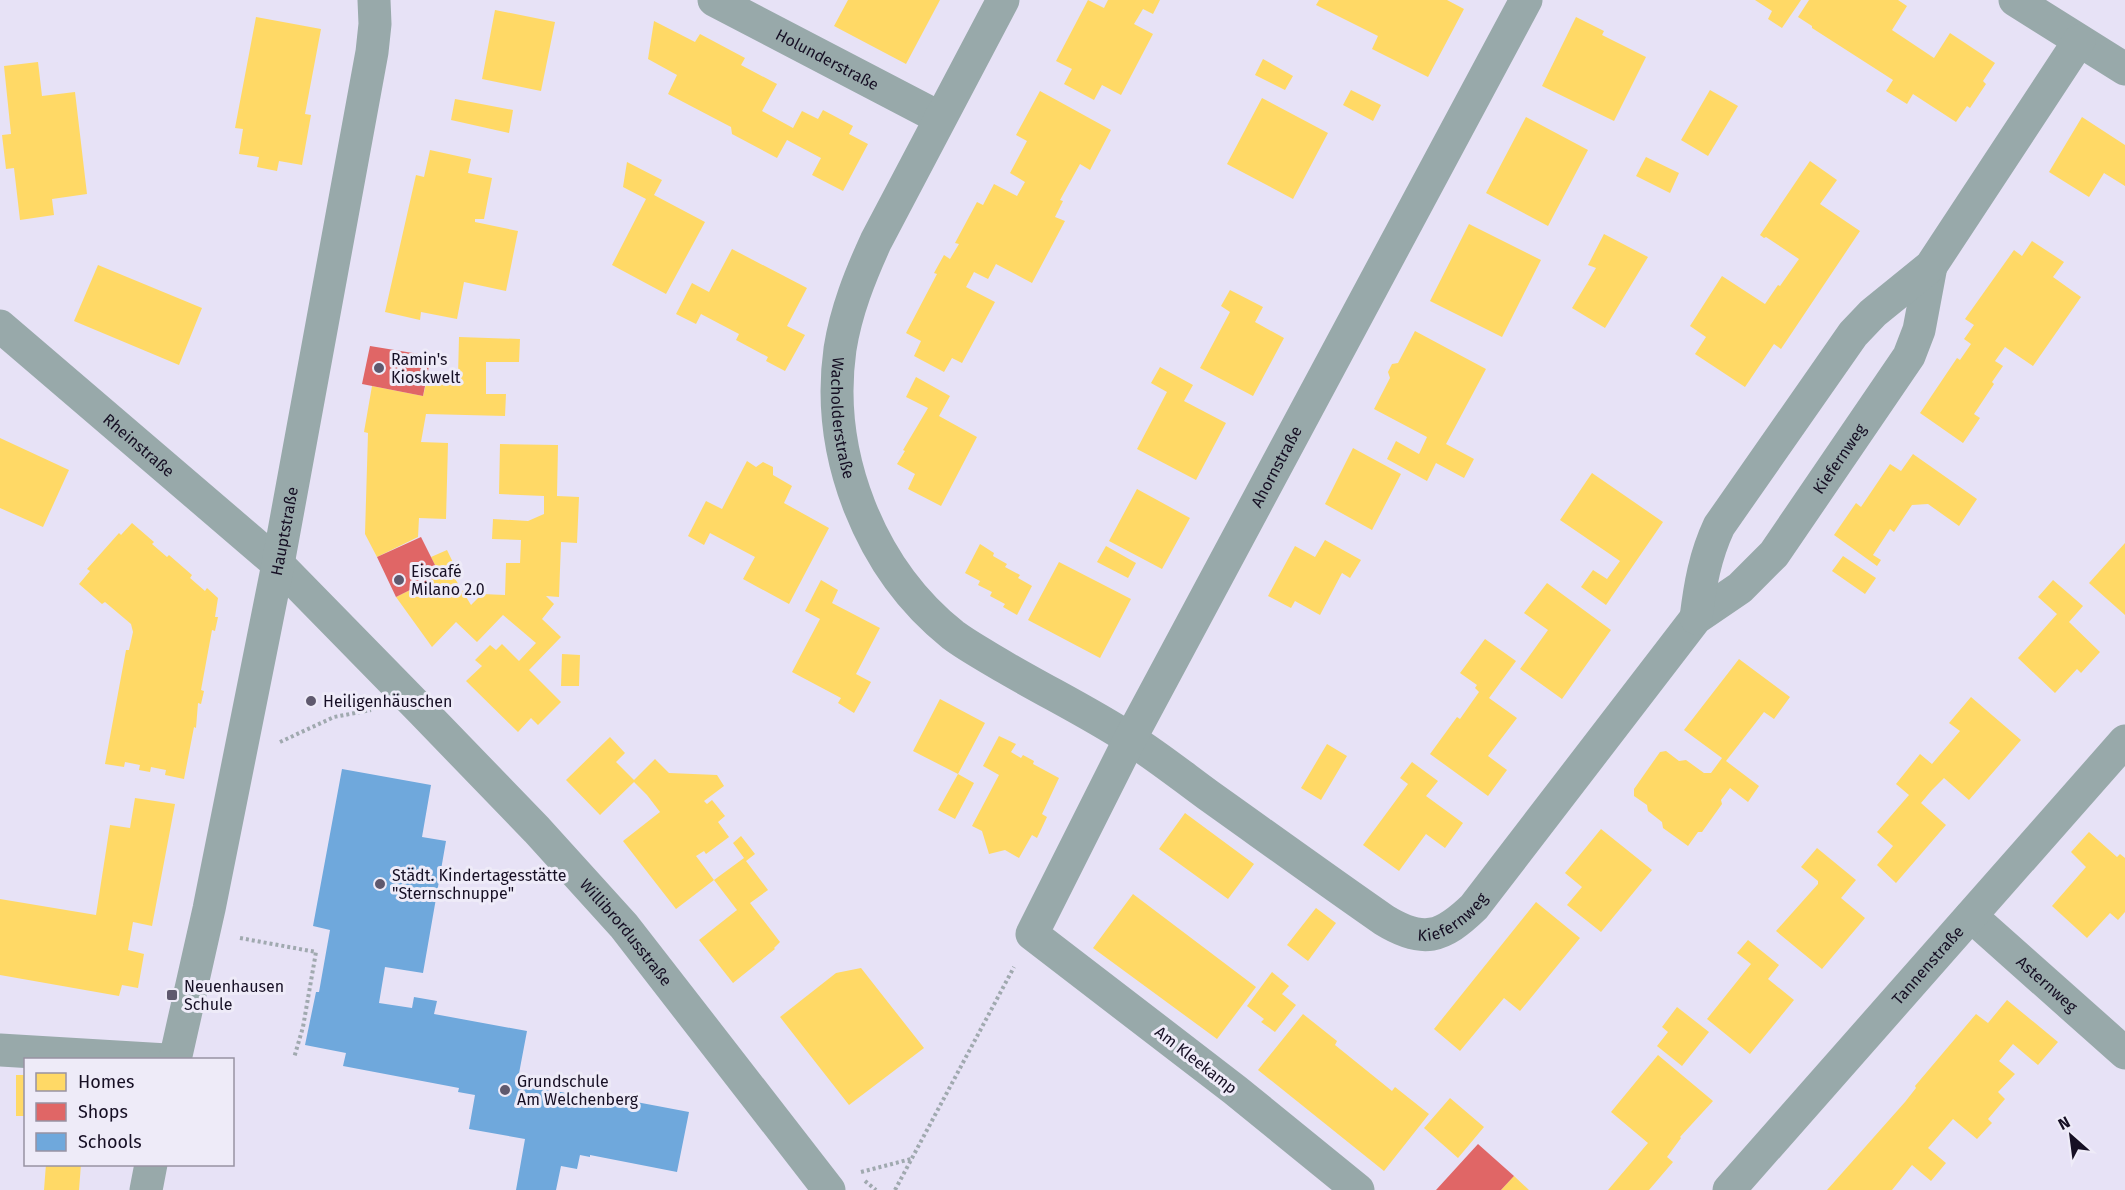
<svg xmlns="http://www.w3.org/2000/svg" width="2125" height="1190" font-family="'Fira Sans',sans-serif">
	<rect width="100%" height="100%" fill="#e7e2f6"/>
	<path fill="#ffd966" d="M848,0H940L906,64L834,26Z
		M1088,0L1104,8L1108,0H1160L1153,14L1143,9L1134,24L1153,34L1121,95L1102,85L1094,100L1064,84L1072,69L1056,61Z
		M1319,0H1447L1464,9L1428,77L1372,49L1378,36L1316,5Z
		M1755,0H1801L1782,28L1768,19L1772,11Z
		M1809,0H1898L1907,6L1892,30L1934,58L1950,33L1995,63L1983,81L1986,84L1970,108L1967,106L1956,122L1913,94L1907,104L1886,91L1893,80L1812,28V26L1798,17Z
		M495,10L555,22L541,91L482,79Z
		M256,17L321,29L305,114L311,115L302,165L279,161L277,171L257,167L259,157L239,154L243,129L235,128Z
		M1576,17L1604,31L1602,35L1646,57L1614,121L1542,86Z
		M654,21L695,42L700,34L745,58L741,65L777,84L762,111L793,128L802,111L818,119L823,110L853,126L849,134L868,144L843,191L812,175L821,158L787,140L777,158L732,134L731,127L668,94L677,75L648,59Z
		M1263,59L1293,76L1285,90L1255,75Z
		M38,62L42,96L75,92L87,194L52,199L54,215L20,220L14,168L6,169L2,135L11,134L4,66Z
		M1351,90L1381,105L1373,121L1343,105Z
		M1710,90L1738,106L1708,156L1681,140Z
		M1040,91L1111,130L1090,170L1080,164L1060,200L1063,201L1055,217L1065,221L1032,283L996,264L988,279L974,272L966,287L995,302L962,363L952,358L944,372L914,356L921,341L906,333L937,274L934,273L944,255L950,259L959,244L955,243L977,202L983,205L994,184L1017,196L1025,182L1010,173L1027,141L1016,135Z
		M1262,98L1328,133L1293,199L1227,164Z
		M455,99L513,110L509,133L451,120Z
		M1526,117L1588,150L1548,226L1486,193Z
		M2082,117L2125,145V186L2104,173L2089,197L2049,172Z
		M430,150L471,159L468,173L492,178L484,219H475V222L518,231L506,291L464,282L457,319L421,312L420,320L385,312L416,175L424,177Z
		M1646,157L1679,173L1670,193L1636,176Z
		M1810,161L1837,180L1820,204L1860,231L1781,349L1774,344L1745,387L1695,354L1706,337L1690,326L1722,276L1765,304L1778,285L1780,286L1799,259L1766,237L1764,238L1760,235Z
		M627,162L662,180L654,195L705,222L666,294L612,265L646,199L623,187Z
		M1469,224L1541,260L1502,337L1430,301Z
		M1604,234L1648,257L1605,328L1572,308L1596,268L1588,265Z
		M2032,241L2064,262L2053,277L2081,297L2033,366L2005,347L1995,361L2003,366L1992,382L1994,384L1974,414L1980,418L1963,443L1920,413L1957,358L1960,360L1971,344L1964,339L1974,325L1965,319L2014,250L2022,256Z
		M732,249L807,288L787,326L805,335L785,371L766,361L768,357L736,340L739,334L701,314L696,324L676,314L692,283L709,292Z
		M98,265L202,308L179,365L74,321Z
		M1230,290L1263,307L1255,322L1284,338L1253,396L1200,368L1230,312L1221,306Z
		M1415,331L1486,369L1446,444L1474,459L1464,478L1436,463L1427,481L1387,459L1396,441L1419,454L1427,437L1374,409L1390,378L1388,372L1392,364L1398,363Z
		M459,337L520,339L519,362H486V394H506L505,416L426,414L421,442L448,443L446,519L419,518L418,537L377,557L365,534L368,433L364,432L372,386L423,396L427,380L458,376Z
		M1160,367L1193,385L1184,401L1226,423L1196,480L1137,449L1167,392L1151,383Z
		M916,377L950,396L939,416L977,437L941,506L908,489L915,474L897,464L905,451L903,450L928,408L906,397Z
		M0,438L69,470L43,527L0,508Z
		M500,444L558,445L557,496L579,497L577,543L561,542L559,597L546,596L554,604L542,619L561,637L529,670L561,702L538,725L531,718L518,732L466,681L482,666L475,660L490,645L496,650L502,644L519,661L536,643L503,615L477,642L456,622L432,647L396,597L440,575L431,557L447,550L459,575L454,577L471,605L482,594L505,595L506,563H520L521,540L492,539L493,519L528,521L544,514V496L499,494Z
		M1353,448L1401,474L1372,530L1325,504Z
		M1913,454L1977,499L1959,526L1928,504L1912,505L1894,532L1890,529L1873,555L1881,560L1877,566L1834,535L1856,503L1861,507L1890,464L1901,471Z
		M747,461L756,467L763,462L773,467V475L792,486L784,503L829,528L789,604L743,579L755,557L710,533L704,545L688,536L706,501L722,509Z
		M1592,473L1663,522L1606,605L1581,587L1593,570L1607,579L1620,561L1560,520Z
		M1137,489L1190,518L1162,569L1109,541Z
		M132,523L154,542L152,544L167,557L169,555L192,575L190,578L205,591L207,588L218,598L215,617H218L215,631L212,630L201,690L204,691L201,704L198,703L196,728L194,727L184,779L165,775L166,770L151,767L150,772L139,770L140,765L125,762L124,767L105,764L126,650H129L133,632L131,624L105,602L102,604L79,584L90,571L87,569L119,533L121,535Z
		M1325,540L1361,560L1350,578L1342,573L1320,615L1295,601L1291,608L1268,596L1295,546L1315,557Z
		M2125,543V615L2089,583Z
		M980,544L994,553L993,556L1007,564L1005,567L1020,575L1018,578L1032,586L1017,615L1003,607L1005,604L990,596L992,592L978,585L980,581L965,573Z
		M1106,546L1136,563L1128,578L1097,562Z
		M1843,556L1876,578L1865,594L1832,571Z
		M1059,562L1131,599L1100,658L1028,620Z
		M821,580L838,590L832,603L880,628L856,674L871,682L854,713L838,703L841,698L792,672L820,619L805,611Z
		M2053,580L2083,606L2069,622L2100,652L2081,673L2077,669L2055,693L2018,658L2057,614L2038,597Z
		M1547,583L1611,630L1562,699L1520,669L1548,630L1524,613Z
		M1485,639L1516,661L1489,698L1517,718L1488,756L1507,770L1488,796L1430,754L1457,717L1460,719L1479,692L1475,688L1477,685L1460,673Z
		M562,654L580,655L579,686H561Z
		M1739,659L1790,697L1774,719L1764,712L1726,761L1759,786L1748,802L1730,788L1721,800L1722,804L1702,832H1698L1688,846L1663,828L1662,822L1648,811L1647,805L1634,796V789L1660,752L1666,751L1679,761L1686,760L1704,773H1711L1722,758L1684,730Z
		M1971,697L2021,740L1969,800L1944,778L1932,790L1921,803L1946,825L1896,883L1877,865L1893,846L1877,832L1909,795L1896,784L1920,754L1932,764L1960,731L1949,723Z
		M940,699L985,723L958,774L913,751Z
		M999,736L1016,744L1011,752L1021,758L1023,755L1034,761L1033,764L1059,778L1042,814L1047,817L1037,838L1032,835L1019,858L1005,850L989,854L982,831L972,826L999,775L983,766Z
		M610,737L625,753L616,762L634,780L655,759L669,773L717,775L724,786L704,801L707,804L712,800L725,816L718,822L729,837L706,854L704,851L696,856L714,880L676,909L623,841L660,812L647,795L634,782L600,815L566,780Z
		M1327,744L1347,756L1321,800L1301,788Z
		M1412,762L1438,781L1426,796L1463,823L1445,848L1426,834L1399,871L1363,845L1408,784L1400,778Z
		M958,774L974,783L955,819L938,810Z
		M135,798L175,804L152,926L133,922L128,950L144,954L138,988L122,985L119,996L0,975V899L96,915L110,825L130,828Z
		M1185,813L1254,864L1228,899L1159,849Z
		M1601,829L1652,870L1601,932L1567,905L1582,887L1565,873Z
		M2089,832L2117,857L2120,854L2125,858V912L2118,920L2110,913L2087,938L2052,906L2086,867L2071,852Z
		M741,836L755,854L746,861L768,890L750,903L780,942L774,948L775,949L733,983L699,940L737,910L714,880L744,858L733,843Z
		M1817,848L1856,880L1841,898L1865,918L1822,969L1776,931L1818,884V881L1801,867Z
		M1133,894L1256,987L1217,1039L1093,948Z
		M1536,902L1580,938L1520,1011L1504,998L1460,1051L1434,1029Z
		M1316,908L1336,923L1308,961L1287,945Z
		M1748,940L1779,965L1768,979L1794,1000L1750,1054L1707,1019L1751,964L1737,953Z
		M861,968L924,1048L849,1105L780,1017L836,973Z
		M1272,972L1289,986L1282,994L1296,1005L1275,1032L1261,1022L1264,1019L1247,1006Z
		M2007,1000L2058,1042L2038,1065L2013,1044L1999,1061L2015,1074L1998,1092L2005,1099L1988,1119L1992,1123L1988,1127L1977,1139L1953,1119L1928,1148L1946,1163L1931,1181L1912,1165L1892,1190H1827L1905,1102L1916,1088L1915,1086L1976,1014L1988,1023Z
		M1677,1007L1709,1032L1682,1066L1657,1046L1668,1032L1662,1027Z
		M1303,1014L1337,1041L1335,1045L1392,1091L1395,1087L1429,1114L1384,1171L1258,1070Z
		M1658,1055L1713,1101L1680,1137L1681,1138L1667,1157L1673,1162L1649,1190H1608L1648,1143L1611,1112Z
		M16,1075H26V1116H16Z
		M1450,1098L1484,1127L1458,1158L1424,1128Z
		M46,1164H81L79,1190H44Z
		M1514,1176L1529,1190H1501Z"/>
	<path fill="#e06666" d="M370,346L431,356L423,396L362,384Z
		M421,537L440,575L396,597L377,557Z
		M1478,1144L1514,1176L1501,1190H1436Z"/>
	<path fill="#6fa8dc" d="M342,769L431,785L422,837L446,841L423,973L385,967L379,1003L412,1008L414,997L437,1001L434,1014L527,1031L517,1084L593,1098L594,1094L689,1112L677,1172L590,1155V1157L580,1155L577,1169L561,1166L556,1190H516L525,1139L469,1129L475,1095L458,1092L459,1088L343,1066L346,1053L305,1045L316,992H319L330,930L313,926Z"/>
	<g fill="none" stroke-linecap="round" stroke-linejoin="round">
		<path stroke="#a0a9af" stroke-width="4" stroke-dasharray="3 3" stroke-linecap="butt" d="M280,742L334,717L371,710
			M240,938L316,952L303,1027L294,1058
			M861,1172L911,1159
			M865,1181L876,1190
			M895,1190L1014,967"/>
		<g stroke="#98a9aa" stroke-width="33">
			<path id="s1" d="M714,0L940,118"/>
			<path id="s2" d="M1003,0L876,241C860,276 846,311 840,349C825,455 870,569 953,635C969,647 988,657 1006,668C1047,692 1090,713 1130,739C1157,756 1182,776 1208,795C1267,837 1325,879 1384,920C1423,944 1442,938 1474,907L1696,618L1740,588L1774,554L1909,356L1919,330L1931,266"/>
			<path d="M2015,0L2125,69"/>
			<path id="s3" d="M0,326L278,564L422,711L537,830L624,926L829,1190"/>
			<path d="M1696,618C1700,585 1705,556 1719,526L1853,334L1873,313L1931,266L2079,41"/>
			<path id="s4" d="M1971,916L2125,1053"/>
			<path d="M0,1050L167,1060"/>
			<path id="s5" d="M1358,1190L1235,1090L1032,934L1130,739L1526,0"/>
			<path id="s6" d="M1729,1190L2125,741"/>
		</g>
		<g stroke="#98a9aa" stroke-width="33">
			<path id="s7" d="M175,1060L209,909L278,564L372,52L375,24L374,0"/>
			<path d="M146,1190L151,1164"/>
		</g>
	</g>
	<g fill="#5f596e" stroke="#eeebf8" stroke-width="2">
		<circle cx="379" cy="368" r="6"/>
		<circle cx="399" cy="580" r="6"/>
		<circle cx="311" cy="701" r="6"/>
		<circle cx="380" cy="884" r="6"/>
		<rect x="166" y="989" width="12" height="12" rx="3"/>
		<circle cx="505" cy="1090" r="6"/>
	</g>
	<g text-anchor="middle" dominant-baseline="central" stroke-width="6" stroke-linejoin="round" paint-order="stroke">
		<g font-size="16" fill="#160f24" stroke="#eeebf8">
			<text stroke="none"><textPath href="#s1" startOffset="128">Holunderstraße</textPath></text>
			<text stroke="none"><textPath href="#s2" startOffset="456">Wacholderstraße</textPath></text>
			<text stroke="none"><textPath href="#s3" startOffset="183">Rheinstraße</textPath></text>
			<text stroke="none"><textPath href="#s2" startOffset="1908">Kiefernweg</textPath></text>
			<text stroke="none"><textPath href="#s5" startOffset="942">Ahornstraße</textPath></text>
			<text stroke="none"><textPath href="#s7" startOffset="540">Hauptstraße</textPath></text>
			<text stroke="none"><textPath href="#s2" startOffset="1302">Kiefernweg</textPath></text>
			<text stroke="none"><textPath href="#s3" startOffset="873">Willibrordusstraße</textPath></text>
			<text stroke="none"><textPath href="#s6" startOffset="300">Tannenstraße</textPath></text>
			<text stroke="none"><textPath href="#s4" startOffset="102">Asternweg</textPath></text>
			<text transform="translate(1196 1060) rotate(38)">Am Kleekamp</text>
		</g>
		<g font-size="16" fill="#160f24" stroke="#eeebf8" text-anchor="start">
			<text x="391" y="359">Ramin's<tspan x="391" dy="18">Kioskwelt</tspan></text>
			<text x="411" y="571">Eiscafé<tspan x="411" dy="18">Milano 2.0</tspan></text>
			<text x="323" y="701">Heiligenhäuschen</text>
			<text x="392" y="875">Städt. Kindertagesstätte<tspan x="392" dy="18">"Sternschnuppe"</tspan></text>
			<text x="184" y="986">Neuenhausen<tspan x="184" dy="18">Schule</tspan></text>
			<text x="517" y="1081">Grundschule<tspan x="517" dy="18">Am Welchenberg</tspan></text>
		</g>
	</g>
	<rect x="24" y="1058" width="210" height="108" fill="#eeebf8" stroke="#9893a3" stroke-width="1.5"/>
	<rect x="36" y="1073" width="30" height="18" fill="#ffd966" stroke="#9893a3" stroke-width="1.5"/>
	<text x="78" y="1088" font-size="18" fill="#160f24">Homes</text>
	<rect x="36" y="1103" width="30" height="18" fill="#e06666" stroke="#9893a3" stroke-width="1.5"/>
	<text x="78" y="1118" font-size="18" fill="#160f24">Shops</text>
	<rect x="36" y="1133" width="30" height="18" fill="#6fa8dc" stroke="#9893a3" stroke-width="1.5"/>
	<text x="78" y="1148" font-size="18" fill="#160f24">Schools</text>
	<g transform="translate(2071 1136) rotate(332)" stroke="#eeebf8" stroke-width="4.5" paint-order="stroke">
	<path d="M0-4.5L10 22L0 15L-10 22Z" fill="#160f24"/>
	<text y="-9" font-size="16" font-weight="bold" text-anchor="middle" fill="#160f24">N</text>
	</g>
</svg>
